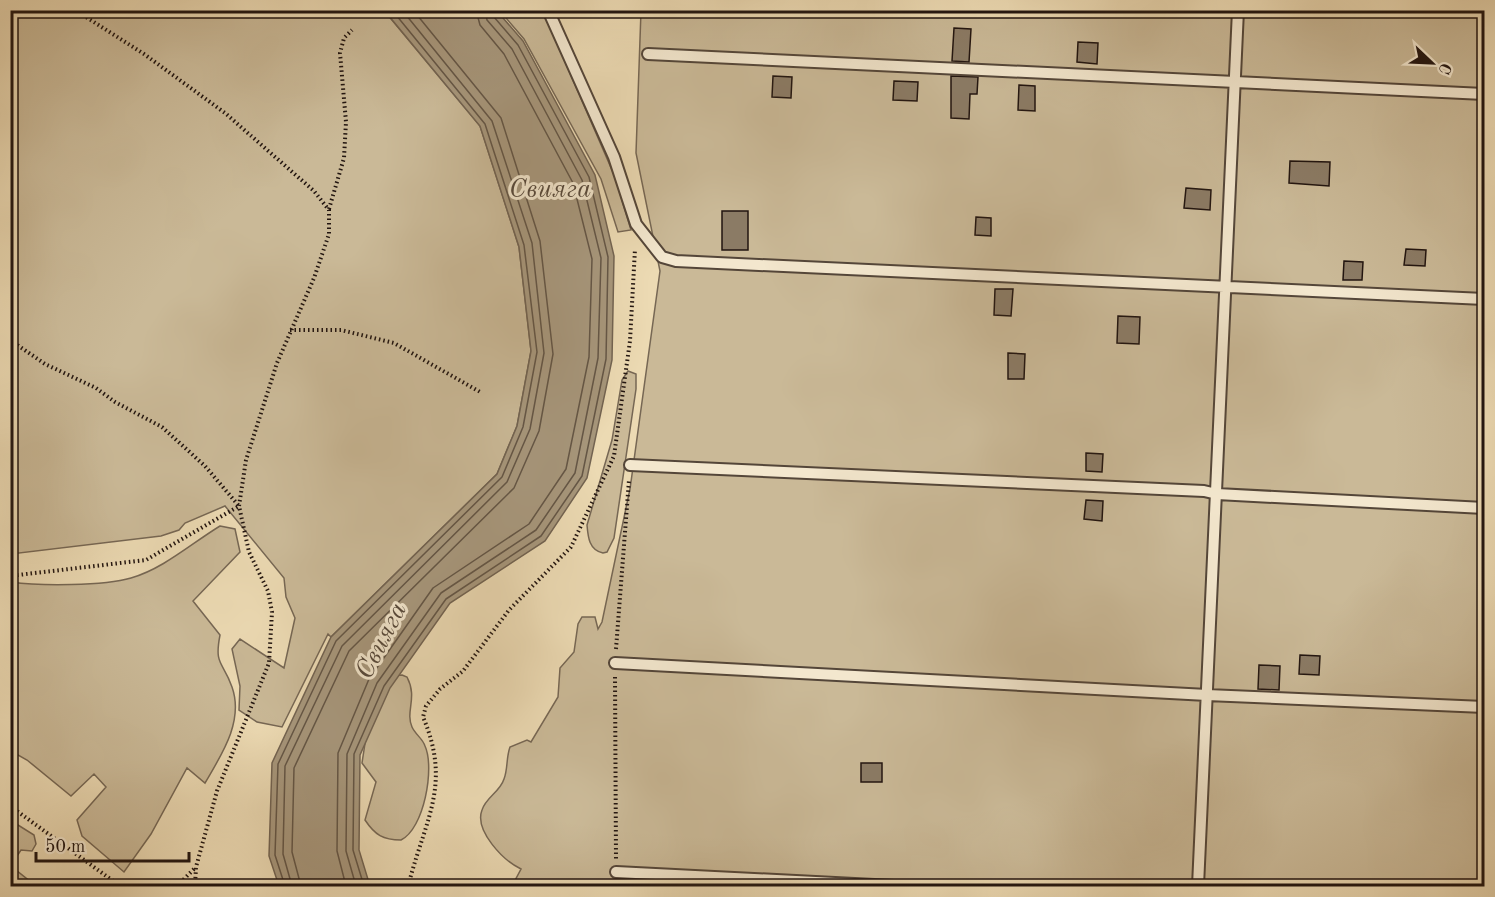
<svg xmlns="http://www.w3.org/2000/svg" width="1495" height="897" font-family="'Old Standard TT',serif">
	<rect width="100%" height="100%" fill="#ecdab3"/>
	<filter id="stains"><feTurbulence type="fractalNoise" baseFrequency=".00333" numOctaves="4"/><feColorMatrix values="0 0 0 0 .2 0 0 0 0 .09 0 0 0 0 .02 0 0 0 .5 -.17"/></filter>
	<radialGradient id="worn" r=".72"><stop offset=".6" stop-color="#630" stop-opacity="0"/><stop offset="1" stop-color="#630" stop-opacity=".3"/></radialGradient>
	<path fill="#cab997" stroke="#766754" stroke-width="1.5" d="M10,11H378L387,14L480,126L519,247L531,351L517,426L497,474L331,637L328,634L282,727L257,722L239,710L240,686L232,649L240,639L284,668L295,618L286,597L284,578L225,506L185,523L179,530L161,536L11,554Z
		M500,11H543L615,177L631,230L618,232L601,179L524,39Z
		M641,11H1484V886H512L521,869C504,861 474,831 482,810C486,797 500,792 504,779C508,769 506,758 510,747L527,740L531,742L558,697L560,668L574,652L578,624L582,617H595L598,629L602,622L630,489L660,271L636,153Z
		M628,371L636,374V389L614,538L607,552L603,553C589,550 588,537 587,525L612,440L622,380Z
		M220,526L235,529L240,552L193,601L220,635C214,666 223,661 232,687C244,721 222,754 205,783L187,768L151,834L124,872L82,836L77,820L106,787L94,774L71,796L27,760L11,751V582C39,586 104,586 131,578C163,569 192,543 220,526Z
		M402,675L407,677C418,698 405,711 412,727C415,734 423,739 425,746C435,768 424,829 401,840C383,840 375,835 365,820L376,782L362,763L368,724L393,676Z
		M10,820L34,835L36,844L32,851L21,850L15,859L16,870L36,886H11Z"/>
	<path fill="#a7977c" stroke="#726351" stroke-width="1.5" d="M378,11H497L523,41L595,175L614,256L612,360L587,478L545,541L450,603L390,688L360,755L359,850L370,886H279L269,856L272,763L331,637L497,474L517,426L531,351L519,247L480,126L388,15Z"/>
	<g fill="none" stroke-linecap="round" stroke-linejoin="round">
		<path stroke="#645646" stroke-width="1.5" d="M285,886L275,855L278,764L336,641L502,477L523,427L537,352L524,245L485,124L392,10
			M292,886L283,854L285,766L342,646L507,482L530,429L544,353L532,243L492,121L402,10
			M301,886L292,852L294,768L349,651L514,488L539,431L553,354L540,241L501,118L413,10
			M346,886L337,851L338,753L369,679L433,588L529,524L566,469L589,357L592,259L573,183L504,54L480,25L476,10
			M356,886L346,851L347,754L377,683L441,593L536,530L575,473L598,358L601,258L582,180L512,49L487,20L485,10
			M364,886L353,850L354,754L384,686L446,599L541,536L582,476L606,359L608,257L589,177L518,45L494,17L493,10"/>
	</g>
	<path fill="#8b7b65" stroke="#221510" stroke-width="1.5" d="M954,28L971,29L969,62L952,61Z
		M1078,42L1098,43L1097,64L1077,62Z
		M773,76L792,77L791,98L772,97Z
		M951,76L978,77L977,94H970L969,119L951,118Z
		M894,81L918,82L917,101L893,100Z
		M1019,85L1035,86V111L1018,110Z
		M1290,161L1330,162L1329,186L1289,183Z
		M1186,188L1211,190L1210,210L1184,208Z
		M722,211H748V250H722Z
		M976,217L991,218V236L975,235Z
		M1406,249L1426,250L1425,266L1404,265Z
		M1344,261L1363,262L1362,280H1343Z
		M995,289H1013L1011,316L994,315Z
		M1118,316L1140,317L1139,344L1117,343Z
		M1008,353L1025,354L1024,379H1008Z
		M1086,453L1103,454L1102,472L1086,471Z
		M1086,500L1103,501L1102,521L1084,519Z
		M1300,655L1320,656L1319,675L1299,674Z
		M1259,665L1280,666L1279,690L1258,689Z
		M861,763H882V782H861Z"/>
	<g fill="none" stroke-linecap="round" stroke-linejoin="round">
		<defs>
			<path id="service" d="M548,10L614,157L636,224L662,257L676,261L1484,299
				M648,54L1484,94
				M630,465L1204,491L1217,494L1484,508
				M615,663L1207,695L1484,707
				M616,872L894,886
				M1198,886L1238,10"/>
		</defs>
		<use href="#service" stroke="#544639" stroke-width="14"/>
		<path stroke="#221510" stroke-width="4" stroke-dasharray="1.5 3" stroke-linecap="butt" d="M75,10L144,54L225,113L314,191L329,210V234L314,278L277,363L246,460L239,506L249,552L268,591L272,612L269,663L217,791L196,867L195,886
			M329,209L344,158L346,122L340,53L344,38L352,30
			M290,330H341L394,343L482,393
			M10,340L45,364L96,388L115,402L162,427L205,466L239,506L146,560L18,575L10,574
			M616,649L629,480
			M615,677L616,859
			M10,806L120,886
			M177,886L195,868
			M411,886L410,879C427,816 451,783 423,717L426,706L440,689L463,671L509,610L571,547L614,456L630,341L635,249"/>
		<use href="#service" stroke="#f3e7ce" stroke-width="10"/>
	</g>
	<g text-anchor="middle" dominant-baseline="central" stroke-width="6" stroke-linejoin="round" paint-order="stroke">
		<g font-size="26" font-style="italic" fill="#57493b" stroke="#f3e7ce">
			<text x="550" y="190">Свияга</text>
			<text transform="translate(382 641) rotate(-63)">Свияга</text>
		</g>
	</g>
	<rect width="1495" height="897" fill="none" stroke="#ecdab3" stroke-width="36"/>
	<rect x="12" y="12" width="1471" height="873" fill="none" stroke="#221510" stroke-width="3"/>
	<rect x="18" y="18" width="1459" height="861" fill="none" stroke="#221510" stroke-width="1.5"/>
	<g transform="translate(1432 63) rotate(113)" stroke="#f3e7ce" stroke-width="4.5" paint-order="stroke">
	<path d="M0-4.5L10 22L0 15L-10 22Z" fill="#221510"/>
	<text y="-9" font-size="16" font-weight="bold" text-anchor="middle" fill="#221510">С</text>
	</g>
	<path d="M36 852v9h153v-9" fill="none" stroke="#221510" stroke-width="3"/>
	<text x="45" y="852" font-size="18" fill="#221510" stroke="#f3e7ce" stroke-width="4.5" paint-order="stroke">50 m</text>
	<rect width="100%" height="100%" filter="url(#stains)"/>
	<rect width="100%" height="100%" fill="url(#worn)"/>
</svg>
